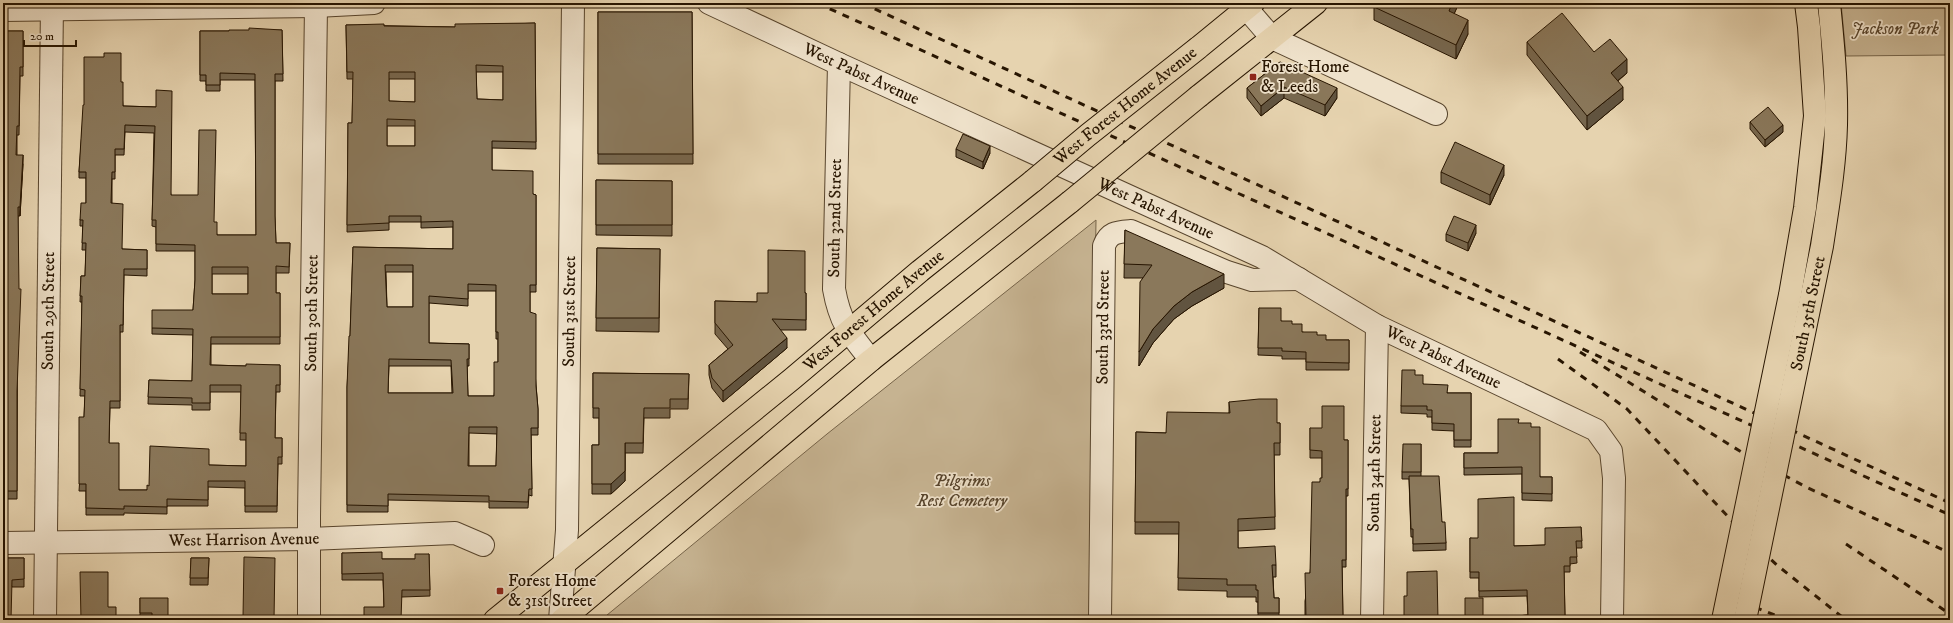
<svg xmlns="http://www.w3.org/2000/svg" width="1953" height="623" font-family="'IM FELL DW Pica',serif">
	<rect width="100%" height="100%" fill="#e6d3af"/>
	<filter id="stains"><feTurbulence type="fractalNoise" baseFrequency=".005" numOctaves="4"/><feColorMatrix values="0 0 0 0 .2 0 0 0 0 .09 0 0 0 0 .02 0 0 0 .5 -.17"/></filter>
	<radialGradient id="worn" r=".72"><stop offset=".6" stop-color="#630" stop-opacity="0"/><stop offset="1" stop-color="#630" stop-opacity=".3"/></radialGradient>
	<path fill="#c6b391" stroke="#766449" d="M1841,3H1950V55L1846,56Z
		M1096,220L1090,620H601L827,434Z"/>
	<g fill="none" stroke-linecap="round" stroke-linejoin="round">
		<defs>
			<g id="minor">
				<path id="s1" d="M709,3L839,64L1262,257L1377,326L1596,430L1611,451L1614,478L1612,620"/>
				<path d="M1247,9L1272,38L1436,114"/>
				<path d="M3,10L316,6L374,3"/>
				<path d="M839,64L834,289C840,323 850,334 871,360"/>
				<path id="s2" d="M3,543L309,539L455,533L483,545"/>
				<path id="s3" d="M45,620L52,3"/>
				<path id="s4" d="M309,620V517L316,6"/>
				<path id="s5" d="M560,620L567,530L573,3"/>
				<path id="s6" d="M1100,620L1104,246C1109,232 1117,232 1131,231L1227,272L1252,280L1299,279"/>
				<path id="s7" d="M1372,620L1377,326"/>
			</g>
			<g id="major">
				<path d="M1198,48L1253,3"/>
				<path d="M1199,96L1316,3"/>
				<path id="s8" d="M495,620L792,379L920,271L1033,181"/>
				<path d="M562,620L871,360L1070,202"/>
			</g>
		</defs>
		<use href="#minor" stroke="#57442c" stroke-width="24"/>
		<use href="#major" stroke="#271501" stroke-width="24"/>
		<use href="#minor" stroke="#efe2cb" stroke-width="22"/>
		<use href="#major" stroke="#e6d3af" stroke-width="22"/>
		<path stroke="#271501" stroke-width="3" stroke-dasharray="7 7" stroke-linecap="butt" d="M817,3L1950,515
			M862,3L1950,503
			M1580,352L1743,453L1806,487L1950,553
			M1558,359L1627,409L1750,540L1778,566L1846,620
			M1846,544L1950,614
			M1742,602L1787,620"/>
		<defs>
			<g id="major-bridge">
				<path id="s9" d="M1033,181L1088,135L1198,48"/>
				<path d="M1070,202L1199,96"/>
				<path d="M1723,620L1790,295L1805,208L1815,116L1809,27L1806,3"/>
				<path id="s10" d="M1745,620L1822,246C1828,206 1835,166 1836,125C1837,84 1833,43 1829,3"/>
			</g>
		</defs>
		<use href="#major-bridge" stroke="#271501" stroke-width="24" stroke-linecap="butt"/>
		<use href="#major-bridge" stroke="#e6d3af" stroke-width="22"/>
	</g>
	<path fill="#77674e" stroke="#271501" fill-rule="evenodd" d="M1459,3L1454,14L1468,34L1456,59L1374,20V7Z
		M598,12H692L693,164H598Z
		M535,23L536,149L492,148V170L533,194L536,195V292H530V312L538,409V435H531L532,496L529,495L528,508H489V502L388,500V512H347V387L350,336L353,247L453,249V227L421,228V222H389V230L347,232L348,123H352L353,79H347L346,25L455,27ZM476,72H503V100L477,99ZM389,79H415V102L389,101ZM387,126H415V146H387ZM386,272H413V307H387ZM468,291H496V339H498V362L494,396H468L467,366H469V344L429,343V303L468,306ZM389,366H451L452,393H388ZM469,433L497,434L496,466H469Z
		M282,30L283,81H275V216L276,243H290L289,273H276V293H280V344H211V365L246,366L280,365V392H276L275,438H282V464H278L277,512H245V488L208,487V506H167V514L124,513V515H86V491H79L84,417L85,396H80L82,302H80L81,276H85L86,250H82L83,226H80V220L86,203V178H79V172L84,105L121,82L123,106L156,107L171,195L214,222L217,235H256L255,80H220V91H206V81H200V31H229ZM125,132L154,133L152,226L156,227V251H195V280L193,310L152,328V334L193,335L192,381L149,380L148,404L192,405V410H210V392H241L240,440H246V466L209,465L149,486L147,490H119L109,443L110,408H120V332H123L124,275L147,276V250L122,249L112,203V179H115V155H124ZM212,274H248V294H212Z
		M3,31H23V76H20L19,135H17V155L23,164L20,216H18L17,499H3Z
		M1527,42L1594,52L1627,73L1618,81L1623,100L1587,130L1527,55Z
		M1280,62L1337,98L1325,116L1284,98L1261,116L1247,98V88Z
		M1750,122L1783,132L1765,147L1750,129Z
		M956,149L990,153L983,169L956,157Z
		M1441,172L1504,175L1490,205L1441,183Z
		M596,180L672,181V236L596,235Z
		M1125,230L1224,288L1192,306L1174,319L1153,343L1139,366L1143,278H1124Z
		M1476,233L1468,251L1446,241V234Z
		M597,248L660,249L659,332L596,331Z
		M805,293H806V330H780L787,348L723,402L712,388L709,375V365L728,349L715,334V301L757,302Z
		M1259,308L1281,321L1292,324L1302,332L1317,335L1326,340H1349V370H1306V359H1282V356L1258,355Z
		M593,373L689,374L688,409H670V418H644L643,453H625V481L611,494H592V445H599V418H593Z
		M1415,375L1423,384L1448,393H1471V447H1454V431L1432,430V417H1427V414L1401,413V406Z
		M1229,402L1277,423H1280V455H1274L1275,529L1238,531V548L1276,565V577H1273L1274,598H1279V620H1258V602H1256V597H1227V591L1178,590L1179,534H1135L1136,432L1166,433L1229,413Z
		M1518,423L1531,427L1540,477H1552V501L1522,500V474L1464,475V453H1498Z
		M1310,428L1344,440H1348V496H1346V567H1342L1343,620H1305V601L1310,573L1320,482L1322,478V458H1310Z
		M1421,444V476L1442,522L1446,543V550L1413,551V537H1411L1409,479H1402V472Z
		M1581,527L1582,548H1576L1577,563L1570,564V572H1564L1565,617L1483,619L1528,615L1527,596L1479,597V578H1470V538L1514,546L1545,545Z
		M342,553L382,559H415L429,554L430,596L402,597L384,607L383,580H342Z
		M3,558H24V587H12Z
		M191,558H209L208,585H190Z
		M140,598L168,620H175H140Z"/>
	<path fill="#615440" stroke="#271501" d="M1452,3H1459L1449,25V11Z
		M1468,20V34L1456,59V45Z
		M1627,59V73L1611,86V73Z
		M1284,87V98L1261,116V106Z
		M1623,87V100L1587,130V116Z
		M1337,88V98L1325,116V105Z
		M1783,125V132L1765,147V140Z
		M990,146V153L983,169V162Z
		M23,155V164L20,216V207Z
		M1504,165V175L1490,205V195Z
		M1476,225V233L1468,251V243Z
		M1224,274V288L1192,306L1174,319L1153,343L1139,366V352L1153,329L1174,306L1192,292Z
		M787,338V348L723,402V391Z
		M625,443V481L611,494V484Z"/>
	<path fill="#8a785b" stroke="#271501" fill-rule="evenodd" d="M1376,3H1452L1449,11L1468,20L1456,45L1374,7Z
		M598,12H692L693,154H598Z
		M1562,13L1594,52L1610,39L1627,59L1611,73L1623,87L1587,116L1527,42Z
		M535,23L536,142L492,141V170L533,171V194L536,195V285H530V312L536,314V386L538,409V428H531L532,489H529L528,502L489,501V496L388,494V506L347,505V387L349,336H350L353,247L453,249V221L421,222V216H389V223L347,225L348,123H352L353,72H347L346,25L384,24V26L455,27V24ZM476,65L503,66V100L477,99ZM389,72H415V102L389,101ZM387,119L415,120V146H387ZM385,265H413V307H387ZM468,284L496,285V332H498V362H494V396H468L467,359H469V344L429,343V296L468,299ZM389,359L451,360L453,393H388ZM469,427H497L496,466H468Z
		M249,28L282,30L283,74H275V216L276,243H290L289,267L276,266V293H280V337H211L210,365L246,366V364L280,365V385H276L275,438H282V457H278L277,506H245V481H208V500L167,499V507L124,506V509L86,508V484H79V417H84L85,390L80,389L82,296H80L81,276H85L86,243H82L83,220H80L81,203H86V172H79L83,105H84V57H104V53H121V82H123V106L156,107V90L172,91L171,195H198L199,130H216L214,222H217V235H256L255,74L220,73V85H206V75H200V31H229V30H249ZM125,125L155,126L152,220H156V244L195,245V280L193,310H152V328L193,329L192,381L149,380L148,397L192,398V403H210V385H241L240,433H246V466L209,465V449L150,446L149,486L147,485V490H119V443H109L110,401H120V325H123L124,269H147V250L122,249L123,204L111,203L112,172H115V149H124ZM212,267H248V294H212Z
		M3,31H23V67H20L19,126H17L16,155H23L20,207H18L19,289H21L17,391V491H3Z
		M1280,62L1337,88L1325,105L1284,87L1261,106L1247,88Z
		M1768,107L1783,125L1765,140L1750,122Z
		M963,134L990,146L983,162L956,149Z
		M1455,142L1504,165L1490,195L1441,172Z
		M596,180L672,181V225H596Z
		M1454,216L1476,225L1468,243L1446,234Z
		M1125,230L1224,274L1192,292L1174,306L1153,329L1139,352L1140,282L1152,265L1124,264Z
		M597,248L660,249L659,318H596Z
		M768,250L805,251V293H806V320L772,319L787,338L723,391L712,378L709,365L733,345L715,323V301L757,302V293H768Z
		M1259,308H1281V321H1292V324H1302V332H1317V335H1326V340H1349V363L1306,362V352L1282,351V348H1258Z
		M1402,370H1415V375H1423V384L1448,385L1447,393H1471V440H1454V424L1432,423V410H1427V406H1401Z
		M593,373L689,374L688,399H670V408H644L643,443H625V471L611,484H592V445H599V408H593Z
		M1259,399H1277V423H1280V443H1274L1275,517L1238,519V548L1275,546L1276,565H1272L1274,598H1279V613H1258V590H1256V585H1227V579L1178,578L1179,522H1135L1136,432L1166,433L1167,412L1230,413L1229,402Z
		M1322,406H1344V440H1348V489H1346V560H1342L1343,618H1341V620H1314V618H1306L1305,573H1310L1312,482H1320V478H1322V451L1310,450V428H1322Z
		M1498,419H1519L1518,423H1531V427H1540V477H1552V494L1522,493V467L1464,468V453H1498Z
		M1403,444H1421V472H1402Z
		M1409,476H1439L1442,522H1445L1446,543L1413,544V529H1411Z
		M1514,497V546L1545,545V528L1581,527L1582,541H1576L1577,557H1570V566H1564L1565,617L1568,618V620H1465V598H1483V619L1528,615L1527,590L1479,591V572H1470V538H1478V499Z
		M382,552V559H415V554H429L430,590H402L401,620H364V607H384L383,573L342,574V553Z
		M244,557L275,558L274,620H232V617H243Z
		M3,558H24V579L12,580L11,620H3Z
		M191,558H209L208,578H190Z
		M1437,571L1438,620H1404V596H1407V572Z
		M80,572H108V607H116V620H81Z
		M140,598H168V620H175H152V613H140Z"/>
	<g fill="#8f2418" stroke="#efe2cb" stroke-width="1.5">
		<rect x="1249" y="73" width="8" height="8" rx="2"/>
		<rect x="496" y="587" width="8" height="8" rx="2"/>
	</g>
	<g text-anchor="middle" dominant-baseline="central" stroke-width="3.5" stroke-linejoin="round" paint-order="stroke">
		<g font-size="17" font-style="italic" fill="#57442c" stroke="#efe2cb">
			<text x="1895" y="29">Jackson Park</text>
			<text x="962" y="481">Pilgrims<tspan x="962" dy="20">Rest Cemetery</tspan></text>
		</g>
		<g font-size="17" fill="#271501" stroke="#efe2cb" text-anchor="start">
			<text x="1261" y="67">Forest Home<tspan x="1261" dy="20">&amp; Leeds</tspan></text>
			<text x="508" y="581">Forest Home<tspan x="508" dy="20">&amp; 31st Street</tspan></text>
		</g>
		<g font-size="17" fill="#271501" stroke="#efe2cb">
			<text stroke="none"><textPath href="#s1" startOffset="168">West Pabst Avenue</textPath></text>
			<text stroke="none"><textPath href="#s9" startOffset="119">West Forest Home Avenue</textPath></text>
			<text stroke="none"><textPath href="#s1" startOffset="492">West Pabst Avenue</textPath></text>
			<text transform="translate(835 218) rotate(-89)">South 32nd Street</text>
			<text stroke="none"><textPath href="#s3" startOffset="309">South 29th Street</textPath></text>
			<text stroke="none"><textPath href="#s8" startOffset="489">West Forest Home Avenue</textPath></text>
			<text stroke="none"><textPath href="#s5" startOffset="309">South 31st Street</textPath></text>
			<text stroke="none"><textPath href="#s4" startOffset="307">South 30th Street</textPath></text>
			<text stroke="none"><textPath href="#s10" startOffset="313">South 35th Street</textPath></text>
			<text stroke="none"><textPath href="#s6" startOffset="293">South 33rd Street</textPath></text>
			<text stroke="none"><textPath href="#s1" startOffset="816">West Pabst Avenue</textPath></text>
			<text stroke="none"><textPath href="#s7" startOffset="147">South 34th Street</textPath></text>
			<text stroke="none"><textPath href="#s2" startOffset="241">West Harrison Avenue</textPath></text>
		</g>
	</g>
	<rect width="1953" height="623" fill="none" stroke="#e6d3af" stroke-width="16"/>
	<rect x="4" y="4" width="1945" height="615" fill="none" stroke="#271501" stroke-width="2"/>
	<rect x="8" y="8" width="1937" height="607" fill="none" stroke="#271501"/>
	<path d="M24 40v6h52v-6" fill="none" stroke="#271501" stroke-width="2"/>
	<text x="30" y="40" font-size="12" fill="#271501" stroke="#efe2cb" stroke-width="3" paint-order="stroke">20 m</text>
	<rect width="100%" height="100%" filter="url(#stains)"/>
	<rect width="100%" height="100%" fill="url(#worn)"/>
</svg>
